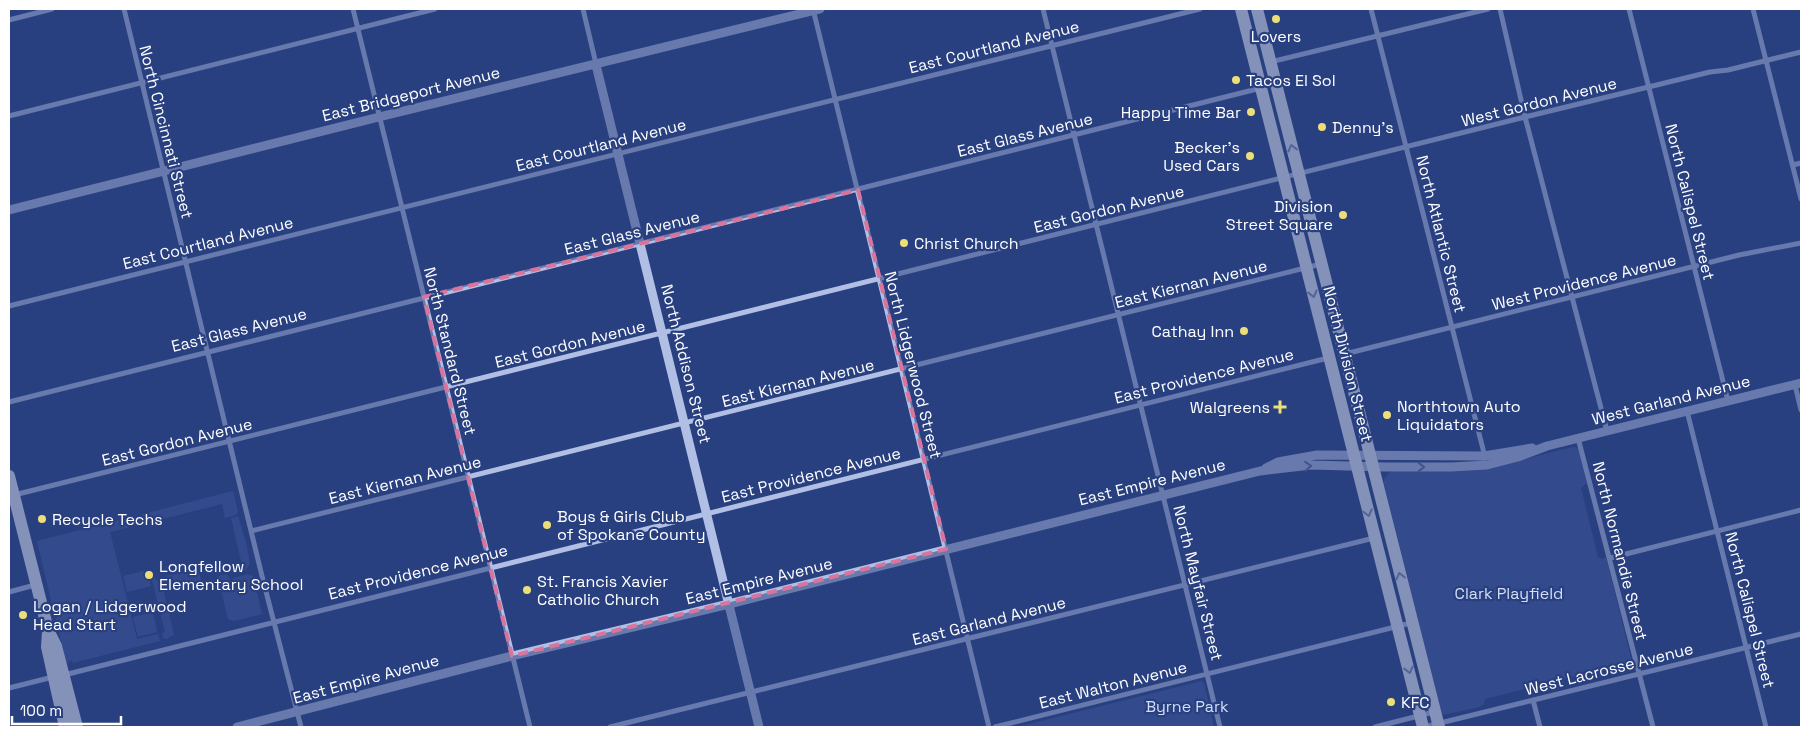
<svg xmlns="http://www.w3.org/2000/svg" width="1810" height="736" font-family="'Space Grotesk',sans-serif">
	<rect width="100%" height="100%" fill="#294080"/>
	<path fill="#3e589d" d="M1573,447H1576L1579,451L1587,483L1581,488L1598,557L1602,559L1606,557L1632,662L1631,668L1628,670L1619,667H1612L1485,699L1484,704L1480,707L1443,715L1441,712L1384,484V479L1390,472L1396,471L1501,465Z
		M233,491L238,512L236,515L225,518L222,504L110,532L137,639L158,634L160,641L73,663L72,660L69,661L68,664L65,657L56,621L57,614L54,613L37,541Z
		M238,516L246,542L250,564L245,571L235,573L231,572L229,569L242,565L231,518Z
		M147,570L151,586L127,592L123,576Z
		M193,570L199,572L201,580L170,588L166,576Z
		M226,574L229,577L231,585L233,584V578L248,574L253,576L262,614L234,621L228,619L218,578V576Z
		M154,575L155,579L162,584L174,635L166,639L163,638L162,633L165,632L151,576Z
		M153,612L157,632L138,637L133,617Z
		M1202,681L1204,684L1214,727H1017Z"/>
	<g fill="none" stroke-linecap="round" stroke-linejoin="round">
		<path stroke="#b1bfe5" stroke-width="5" d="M124,9L262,576L301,727
			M353,9L530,727
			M583,9L596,64
			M813,9L989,727
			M1043,9L1220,727
			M1371,9L1485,457
			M1500,9L1525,117L1607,431
			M1629,9L1728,401
			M1753,9L1801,199
			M9,20L52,9
			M1270,62L1488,9
			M9,116L435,9
			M1793,165L1801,163
			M9,306C405,205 803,108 1200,9
			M1345,354L1739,255L1801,243
			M1795,385L1801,410
			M9,402L1261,88
			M1687,411L1766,727
			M1578,438L1653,727
			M14,495L1525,117L1710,72L1728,70L1801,52
			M251,531L1321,264
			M1610,558L1801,510
			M9,592L35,585
			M64,675L1328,358
			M9,688L53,677
			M1533,700L1540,727
			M610,727L1374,538
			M995,727L1411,623
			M1375,727L1434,712
			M1424,727L1801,634"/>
		<path stroke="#b1bfe5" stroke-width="9" d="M596,65L759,727
			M9,210L379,117L820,9
			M1266,468L1278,462L1317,455L1484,456L1532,448
			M237,727L512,656L729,604L1260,471L1311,465L1386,467H1451L1487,465L1518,457L1547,446L1607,431L1801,383"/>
		<path stroke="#f1f4fd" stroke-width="12" d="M1241,9L1423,727
			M1257,9L1439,727
			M9,476L48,630L56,646L77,727
			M48,632L47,647L65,727"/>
	</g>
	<defs><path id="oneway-chevron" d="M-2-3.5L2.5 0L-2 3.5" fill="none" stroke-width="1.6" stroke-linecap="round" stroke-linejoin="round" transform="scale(1.25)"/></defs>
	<g stroke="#8391b8">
		<use href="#oneway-chevron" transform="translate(1292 148) rotate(-104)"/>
		<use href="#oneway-chevron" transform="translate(1313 294) rotate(76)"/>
		<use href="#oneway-chevron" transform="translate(1368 513) rotate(76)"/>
		<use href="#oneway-chevron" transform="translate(1400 576) rotate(-104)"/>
		<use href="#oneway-chevron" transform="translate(1409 670) rotate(76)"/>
	</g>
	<g stroke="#596ca3">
		<use href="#oneway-chevron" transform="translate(1308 466) rotate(-5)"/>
		<use href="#oneway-chevron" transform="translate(1421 467)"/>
	</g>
	<path d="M0 0H1810V736H0ZM858,190L946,549L512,656L424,297Z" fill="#294080" fill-opacity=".55" fill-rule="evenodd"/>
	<path fill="none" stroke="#da749d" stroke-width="4" stroke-dasharray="10 6" stroke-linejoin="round" d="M858,190L946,549L512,656L424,297Z"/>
	<g fill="#ecdf78" stroke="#294080" stroke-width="2">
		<circle cx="1276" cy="19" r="5"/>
		<circle cx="1236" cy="80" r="5"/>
		<circle cx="1251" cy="112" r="5"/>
		<circle cx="1322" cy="127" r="5"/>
		<circle cx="1250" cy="156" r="5"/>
		<circle cx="1343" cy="215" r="5"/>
		<circle cx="904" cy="243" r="5"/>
		<circle cx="1244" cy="331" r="5"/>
		<path d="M1277.5 399.5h5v5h5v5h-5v5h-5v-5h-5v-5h5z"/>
		<circle cx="1387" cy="415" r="5"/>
		<circle cx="42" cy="519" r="5"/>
		<circle cx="547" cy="525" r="5"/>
		<circle cx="149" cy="575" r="5"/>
		<circle cx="527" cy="590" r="5"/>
		<circle cx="23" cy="615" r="5"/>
		<circle cx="1391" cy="702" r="5"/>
	</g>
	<g text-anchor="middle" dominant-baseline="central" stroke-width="4.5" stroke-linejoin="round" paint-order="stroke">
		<g font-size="16" fill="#fff" stroke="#294080" text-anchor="start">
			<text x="1276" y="36" text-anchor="middle">Lovers</text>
			<text x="1246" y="80">Tacos El Sol</text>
			<text x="1241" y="112" text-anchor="end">Happy Time Bar</text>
			<text x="1332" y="127">Denny's</text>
			<text x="1240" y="147" text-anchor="end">Becker's<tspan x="1240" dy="18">Used Cars</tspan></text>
			<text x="1333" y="206" text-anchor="end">Division<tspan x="1333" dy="18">Street Square</tspan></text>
			<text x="914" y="243">Christ Church</text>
			<text x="1234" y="331" text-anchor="end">Cathay Inn</text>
			<text x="1397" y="406">Northtown Auto<tspan x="1397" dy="18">Liquidators</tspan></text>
			<text x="1270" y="407" text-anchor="end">Walgreens</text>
			<text x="557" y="516">Boys &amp; Girls Club<tspan x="557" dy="18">of Spokane County</tspan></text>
			<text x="52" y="519">Recycle Techs</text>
			<text x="159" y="566">Longfellow<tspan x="159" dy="18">Elementary School</tspan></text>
			<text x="537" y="581">St. Francis Xavier<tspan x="537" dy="18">Catholic Church</tspan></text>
			<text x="33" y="606">Logan / Lidgerwood<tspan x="33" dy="18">Head Start</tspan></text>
			<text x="1401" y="702">KFC</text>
		</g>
		<g font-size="16" fill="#fff" stroke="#294080">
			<text transform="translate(994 47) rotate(-14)">East Courtland Avenue</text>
			<text transform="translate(411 94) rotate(-14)">East Bridgeport Avenue</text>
			<text transform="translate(1539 102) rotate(-14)">West Gordon Avenue</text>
			<text transform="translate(166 132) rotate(76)">North Cincinnati Street</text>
			<text transform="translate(1025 135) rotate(-14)">East Glass Avenue</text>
			<text transform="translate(601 145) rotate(-14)">East Courtland Avenue</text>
			<text transform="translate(1690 202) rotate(76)">North Calispel Street</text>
			<text transform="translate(1109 209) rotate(-14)">East Gordon Avenue</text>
			<text transform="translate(632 233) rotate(-14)">East Glass Avenue</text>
			<text transform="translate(1441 234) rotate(76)">North Atlantic Street</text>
			<text transform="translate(208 243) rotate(-14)">East Courtland Avenue</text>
			<text transform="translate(1584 282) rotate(-14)">West Providence Avenue</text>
			<text transform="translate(1191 284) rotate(-14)">East Kiernan Avenue</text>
			<text transform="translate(239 330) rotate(-14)">East Glass Avenue</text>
			<text transform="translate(570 344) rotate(-14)">East Gordon Avenue</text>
			<text transform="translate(450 351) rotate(76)">North Standard Street</text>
			<text transform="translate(686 364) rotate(76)">North Addison Street</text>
			<text transform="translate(1348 364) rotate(76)">North Division Street</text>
			<text transform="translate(913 365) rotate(76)">North Lidgerwood Street</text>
			<text transform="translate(1204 376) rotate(-14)">East Providence Avenue</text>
			<text transform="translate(798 383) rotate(-14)">East Kiernan Avenue</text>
			<text transform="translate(1671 400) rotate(-14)">West Garland Avenue</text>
			<text transform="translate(177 442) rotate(-14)">East Gordon Avenue</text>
			<text transform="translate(811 475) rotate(-14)">East Providence Avenue</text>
			<text transform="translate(405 480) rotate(-14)">East Kiernan Avenue</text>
			<text transform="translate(1152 482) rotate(-14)">East Empire Avenue</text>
			<text transform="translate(1620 551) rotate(76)">North Normandie Street</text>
			<text transform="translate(418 572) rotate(-14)">East Providence Avenue</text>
			<text transform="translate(759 581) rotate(-14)">East Empire Avenue</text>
			<text transform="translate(1198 583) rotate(76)">North Mayfair Street</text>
			<text transform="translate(1750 610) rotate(76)">North Calispel Street</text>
			<text transform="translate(989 621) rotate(-14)">East Garland Avenue</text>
			<text transform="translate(1609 669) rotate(-14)">West Lacrosse Avenue</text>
			<text transform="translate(366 679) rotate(-15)">East Empire Avenue</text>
			<text transform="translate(1113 685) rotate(-14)">East Walton Avenue</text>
		</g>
		<g font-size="16" fill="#d3ddf5" stroke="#294080">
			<text x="1509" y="593">Clark Playfield</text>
			<text x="1187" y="706">Byrne Park</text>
		</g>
	</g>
	<rect width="1810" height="736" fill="none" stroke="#ffffff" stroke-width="20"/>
	<path d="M12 716v8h109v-8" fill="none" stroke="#ffffff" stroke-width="2.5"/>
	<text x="20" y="716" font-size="15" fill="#ffffff" stroke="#294080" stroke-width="4" paint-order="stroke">100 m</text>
</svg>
